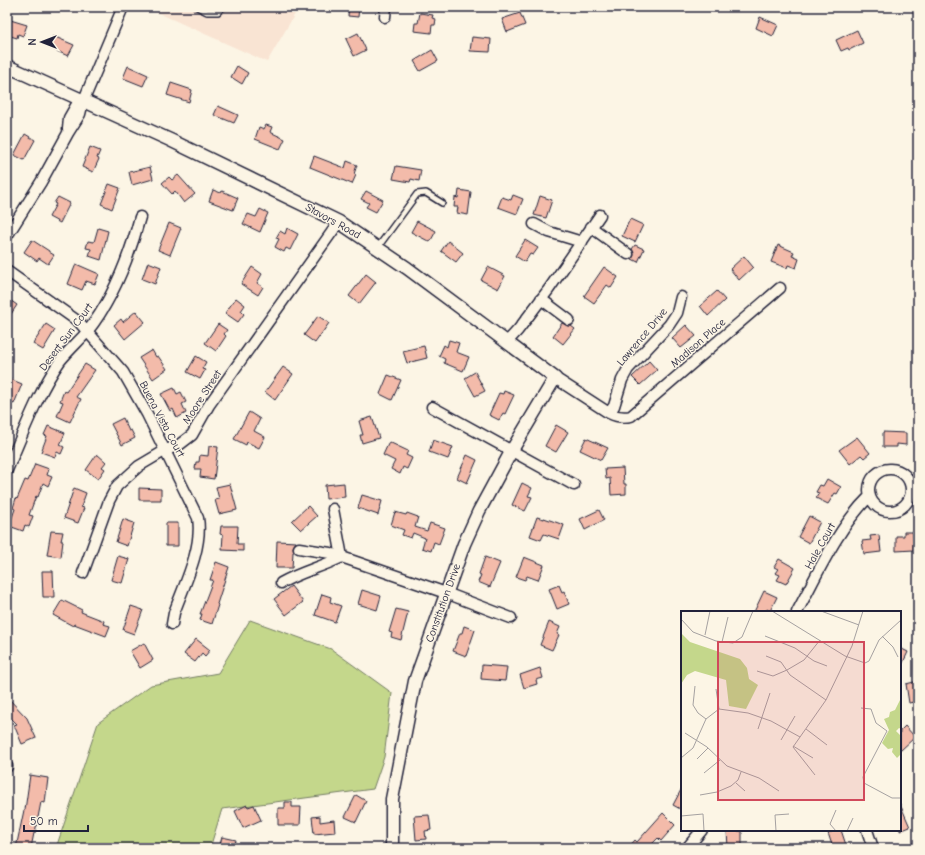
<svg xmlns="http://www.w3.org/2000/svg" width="925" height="855" font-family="'Comic Neue',sans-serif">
	<rect width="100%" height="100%" fill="#fcf5e5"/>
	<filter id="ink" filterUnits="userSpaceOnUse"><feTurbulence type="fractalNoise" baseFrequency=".025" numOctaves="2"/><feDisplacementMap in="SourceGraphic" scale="8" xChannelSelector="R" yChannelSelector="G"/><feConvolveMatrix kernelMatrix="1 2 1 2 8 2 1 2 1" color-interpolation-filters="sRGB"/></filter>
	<g filter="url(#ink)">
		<path fill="#f9e4d3" d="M145,7H299L267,62Z"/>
		<path fill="#c4d78b" stroke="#737c63" d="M250,620L331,649L392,693L384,757L373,789L222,809L210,848H56L98,723L151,685L218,673Z"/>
		<path fill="#f3bbaa" stroke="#22223b" d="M349,7H359L358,17L348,16Z
			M420,13L433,15L432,18L436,19L435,25H432L431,33L414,31L415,23H418Z
			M520,13L525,25L507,32L502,19Z
			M760,17L778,25L773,36L756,28Z
			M7,19L27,25L23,36L18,34L17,38L7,35Z
			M857,30L863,43L849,50L848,48L841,51L836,40Z
			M358,33L366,50L354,56L346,39Z
			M53,36L74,45L68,56L48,47Z
			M472,37L491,39L490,52L470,51Z
			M432,50L438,61L420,71L414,61Z
			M128,66L148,75L143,86L123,78Z
			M237,66L248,73L242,84L231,77Z
			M171,83L192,90L189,102L167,95Z
			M218,106L238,115L234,123L214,115Z
			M266,125L272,127L270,132L285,139L280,149L255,139L259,127L264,129Z
			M25,134L35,140L24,160L14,155Z
			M90,147L100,151L97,158L99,159L93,172L82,167Z
			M314,156L345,168L347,161L357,165L354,174L356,175L352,184L310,167Z
			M396,166L421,170L419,181L411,179L410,182L393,179Z
			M150,167L153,179L132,185L129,172Z
			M178,175L195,194L184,203L175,191L172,194L162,183L169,177L172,180Z
			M109,184L120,188L112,209L101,204Z
			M213,190L221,193L222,191L238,198L233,210L209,201Z
			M459,190L471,192L468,215L457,213L458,207H454L455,197L458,198Z
			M366,191L383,200L376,212L366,207L369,203L361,199Z
			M513,195L523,199L517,214L498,207L502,197L511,200Z
			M540,196L552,200L546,218L534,215Z
			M58,197L70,203L60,223L49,217L56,204L54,203Z
			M260,209L268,213L260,232L243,224L248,214L256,217Z
			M630,219L643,225L635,242L622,236Z
			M417,221L436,231L430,242L411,232Z
			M169,223L181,228L170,255L158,250Z
			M98,228L108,231L101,260L89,256L91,249L86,248L88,241L94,242Z
			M287,228L298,234L290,250L286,248L284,252L275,247L279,239L276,238L280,231L285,234Z
			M32,240L49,251V252L54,255L48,264L39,258L37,261L24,252Z
			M525,240L538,248L533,255L530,254L525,262L515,256Z
			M448,241L463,253L456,262L441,251Z
			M635,245L644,249L638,262L632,259L634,255L632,249Z
			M778,245L794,252L792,256L799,259L796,268L788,265L787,268L771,262Z
			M744,256L753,267L739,280L730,269Z
			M148,262L161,267L155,284L142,279Z
			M76,264L99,274L95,284L86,281L82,290L68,284Z
			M252,267L262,274L257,283L263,287L258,295L241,284Z
			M488,267L505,276L498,289L481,280Z
			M604,267L618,277L611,288L607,285L594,303L584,296Z
			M366,274L376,282L359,304L349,296Z
			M717,291L725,300L708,316L700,306Z
			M7,298L17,305L7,320Z
			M236,298L245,305L241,311L244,314L238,322L225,313Z
			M136,311L145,322L125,339L114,325L121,319L123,322Z
			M318,316L329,323L315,343L304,335Z
			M562,323L568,326H571L575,329L563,344L553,336Z
			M46,324L55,330L43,350L33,344Z
			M218,324L227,330L224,334L226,336L216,351L205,343Z
			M686,325L696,336L681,348L672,338Z
			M449,340L459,343L456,352L469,357L463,371L444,363L445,359L439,356L444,345L447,347Z
			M424,346L427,358L407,363L403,351Z
			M152,350L156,357L158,356L167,369L153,379L139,358Z
			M196,356L206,362L202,369L205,370L200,379L187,372Z
			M649,361L657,370L640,385L632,377Z
			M85,364L95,370L76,397L81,399L70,422L57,416L63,402L60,401L64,391L66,392Z
			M283,367L293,374L275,400L265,392Z
			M475,372L485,391L475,396L465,378Z
			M388,375L401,380L392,400L380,394Z
			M10,379L22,384L14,404L7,401V387Z
			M174,388L177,394L181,392L186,402L182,404L186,413L177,418L173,409L170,411L161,394Z
			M504,391L514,395L505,414L503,413L499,420L489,415L499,393L503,394Z
			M249,412L260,419L254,431L265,437L259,448L247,442L246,445L234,439Z
			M372,417L379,438L362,443L360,435H363L359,421Z
			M123,418L129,431L131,430L135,438L122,445L111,424Z
			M556,425L568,432L556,452L545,446Z
			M48,426L65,433L60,445L64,447L61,454L57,452L55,457L41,452L47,436L44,435Z
			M883,432L906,433V445L897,444V447H883Z
			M857,437L870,453L864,458L861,455L850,464L839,450Z
			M586,438L608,448L601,460L580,450Z
			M433,440L453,447L448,459L429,452Z
			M389,442L408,451L406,455L412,458L407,469L403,467L400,474L391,469L395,461L383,455Z
			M209,446L218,447L214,479L200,477L201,469H195L196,462H199L200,455L208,456Z
			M97,454L106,462L102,467L105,469L98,479L86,470Z
			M467,455L477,460L467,483L457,478Z
			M35,464L49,469L47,475L52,477L48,486L43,483L38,497L36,496L29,515L33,516L29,527L25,525L23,531L9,526L15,509L13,508L16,498L17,499L25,480L28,481Z
			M623,468L624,484H626V494L611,495L610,478L606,479L605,469Z
			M827,479L841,487L837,494L835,493L828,504L816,498L819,493L816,492L820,485L823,486Z
			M344,483L345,497L326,499L325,485Z
			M522,483L532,488L528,496L532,497L525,511L512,505Z
			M230,484L237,510L219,514L215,500L219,499L216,487Z
			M74,488L86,493L81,507L84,508L78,523L64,518Z
			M139,488L161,489V500H139Z
			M362,495L382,501L378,515L358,508Z
			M308,506L317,516L301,530L292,521Z
			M599,510L604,520L585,530L580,519Z
			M395,512L406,515L407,513L418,517L415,527L427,531L430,523L445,528L439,544L434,542L431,551L422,548L425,538L413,533L411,538L402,535L404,530L391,525Z
			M809,516L820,522L809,543L798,537Z
			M537,517L544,519V518L564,525L559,539L544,534L541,540L530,536Z
			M123,519L134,523L127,546L116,542Z
			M166,523H178V546H166Z
			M221,526H238L237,544H243V551L222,550L223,535L220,534Z
			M51,531L63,532L61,541H63L61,557L47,555Z
			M904,532H913L914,550L896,551V536H904Z
			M879,535L881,552L864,554L862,541L871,540L870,536Z
			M277,541L296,542L293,547L294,552H293L292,568H276Z
			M118,556L129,559L122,583L111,580Z
			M485,557L500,563L490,587L478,582L481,575L479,574Z
			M524,557L544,565L538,580L527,576L525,580L516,577Z
			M779,559L795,568L786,584L777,580L780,575L775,573L778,569L774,567Z
			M216,562L229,567L217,604L218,605L212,624L200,620L202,614H200L213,580H210Z
			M42,571H53L54,597H43Z
			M559,585L562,592L564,591L569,604L557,609L549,589Z
			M291,586L303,602L286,615L274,599Z
			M362,590L381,596L377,610L358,604Z
			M764,591L777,597L770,611L767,609L766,612H754Z
			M322,594L331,597L330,602L341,606L335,622L315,615Z
			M62,600L82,610L81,612L104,621L103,624L110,626L106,636L74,624L73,626L53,615Z
			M131,606L143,610L134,634L123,630Z
			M396,609L408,612L401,640L391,637L392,633L389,632Z
			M549,622L560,627L557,634L559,635L552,650L540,645Z
			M464,626L475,630L466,656L453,651L460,633H462Z
			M196,639L210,650L205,656L202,653L195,662L184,654Z
			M144,643L153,660L140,668L130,651Z
			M900,648L908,652L900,669Z
			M482,665L507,667L505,681L481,679Z
			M540,668L543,678L536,680L537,684L524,688L520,675Z
			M918,681V701L909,703L906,684Z
			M7,697L27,718L36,738L22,744L14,725L17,724L7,714Z
			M905,726L915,737L900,751V731Z
			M30,775L48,778L45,803L41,802L35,833H34L31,848H16L24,810H25Z
			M682,788V810L673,805Z
			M356,795L366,801L356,822L345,817Z
			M285,802H292V807H301L300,825H278V808H285Z
			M900,804L910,827L900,831Z
			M247,805L248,807L254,805L261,820L243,828L235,811Z
			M663,813L675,825L661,841L658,838L648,848H628L635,840L637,842Z
			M429,815L431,830L425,831L426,839L416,840L414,816Z
			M320,816V822L334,820L335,832L314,834L312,817Z
			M837,830H841L847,848H833L828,833Z
			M727,831H742V848H728Z
			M222,837L236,840L234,848H219Z"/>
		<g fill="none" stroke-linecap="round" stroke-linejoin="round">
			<defs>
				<path id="service" d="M197,7L207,12H218L223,7
					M378,247L417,194L426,193L442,203"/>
				<path id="minor" d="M385,17L386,7
					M68,129L69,118L77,104L83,102
					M534,224L549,232L582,242
					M591,227L628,254
					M7,236L41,182L68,133L80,114L83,102L123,7
					M7,271L79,322L123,372L147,414L198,518C203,548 184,585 174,613L172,624
					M541,299L569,320
					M507,342L518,330L549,289L600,215
					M555,378L609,413C617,417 623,418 631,416L780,288
					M432,407L574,485
					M609,413L614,406L622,380L628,369L669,325L677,313L681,297
					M869 490a21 21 0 1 1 42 0a21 21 0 1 1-42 0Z
					M7,470C23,434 37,394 60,361C68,351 78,342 87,332C114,298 129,258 140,217
					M333,509L342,557
					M299,548L330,553L446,593L511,618
					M83,573L109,501L117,486L139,466L166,450L179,445L192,435L209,405L339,222
					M281,583C300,572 322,567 342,557
					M797,612C818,573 838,527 870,496
					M7,766V767
					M867,830L873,848
					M687,848L702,830"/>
				<path id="tertiary" d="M7,66L170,140L339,222L407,268L555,378L512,450L479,511L464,544L415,681L392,799V848"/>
			</defs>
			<use href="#service" stroke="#22223b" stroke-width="8"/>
			<use href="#minor" stroke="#22223b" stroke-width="13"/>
			<use href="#tertiary" stroke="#22223b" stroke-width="15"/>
			<use href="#service" stroke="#fcf5e5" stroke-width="5"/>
			<use href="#minor" stroke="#fcf5e5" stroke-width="10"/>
			<use href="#tertiary" stroke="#fcf5e5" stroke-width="12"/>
		</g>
	</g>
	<g text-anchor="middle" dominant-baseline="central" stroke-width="3" stroke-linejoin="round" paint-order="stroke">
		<g font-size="11" fill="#22223b" stroke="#fcf5e5">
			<text transform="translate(333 221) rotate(29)">Stavors Road</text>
			<text transform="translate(66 337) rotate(-53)">Desert Sun Court</text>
			<text transform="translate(642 337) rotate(-50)">Lawrence Drive</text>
			<text transform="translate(698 343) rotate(-41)">Madison Place</text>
			<text transform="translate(202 397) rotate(-57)">Moore Street</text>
			<text transform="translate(162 419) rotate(62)">Buena Vista Court</text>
			<text transform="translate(820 546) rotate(-61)">Hale Court</text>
			<text transform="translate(443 603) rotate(-70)">Constitution Drive</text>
		</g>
	</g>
	<g transform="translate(681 611)">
		<rect width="220" height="220" fill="#fcf5e5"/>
		<path d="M0,22L9,31L59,48L66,57L68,68L77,74L65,98L48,95L45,69L14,60L6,64L0,73ZM220,87V118L218,117L215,120L220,125V143L216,147L211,141L212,137L207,138L201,132L208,119L203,108L208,106L209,101L214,99Z" fill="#c4d78b"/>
		<path fill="none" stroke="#a5a1a1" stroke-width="1" d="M91,0L164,45L184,52L188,50L198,29L220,9M140,0L178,14M0,8L12,21L35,30L52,32L61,26L72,0M24,24L29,0M84,25L114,37L133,50L146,55M201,25L212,36L217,46M41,31L47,6M85,45L100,51L109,64L145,89M76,60L92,65L106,59L123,49L139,29M14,75L12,94L17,102L25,108M35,78L38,98M180,97L190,98L195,112L206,120L182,166L183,172L211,187H219M77,118L89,82M125,118L146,134M4,122L26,136L46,155L78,167L98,180M100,129L114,105M112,135L132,147M0,147L12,137L25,108L38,98L67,102L90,110L119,126M16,148L27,137M23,162L39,149M134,164L112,136L145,89L171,35L182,0M55,172L64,180M19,184L36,181L50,175L57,169L60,161M155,199L149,213L155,220M0,205L22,203L23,220M95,220L94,204L108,203M166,220L172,207"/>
		<path fill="#d1495b" fill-opacity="0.15" stroke="#d1495b" stroke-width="2" d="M37,31H183V189H37Z"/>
		<rect width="220" height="220" fill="none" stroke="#22223b" stroke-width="2"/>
	</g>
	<rect width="925" height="855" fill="none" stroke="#fcf5e5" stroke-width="24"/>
	<rect x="12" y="12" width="901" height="831" fill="none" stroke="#22223b" stroke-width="1.5" filter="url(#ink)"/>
	<g transform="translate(42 42) rotate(270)" stroke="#fcf5e5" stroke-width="3" paint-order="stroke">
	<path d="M0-3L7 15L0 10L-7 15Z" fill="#22223b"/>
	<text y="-6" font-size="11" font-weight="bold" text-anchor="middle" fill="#22223b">N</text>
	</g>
	<path d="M24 825v6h64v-6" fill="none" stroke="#22223b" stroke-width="2"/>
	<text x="30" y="825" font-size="12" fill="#22223b" stroke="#fcf5e5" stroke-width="3" paint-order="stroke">50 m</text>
</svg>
